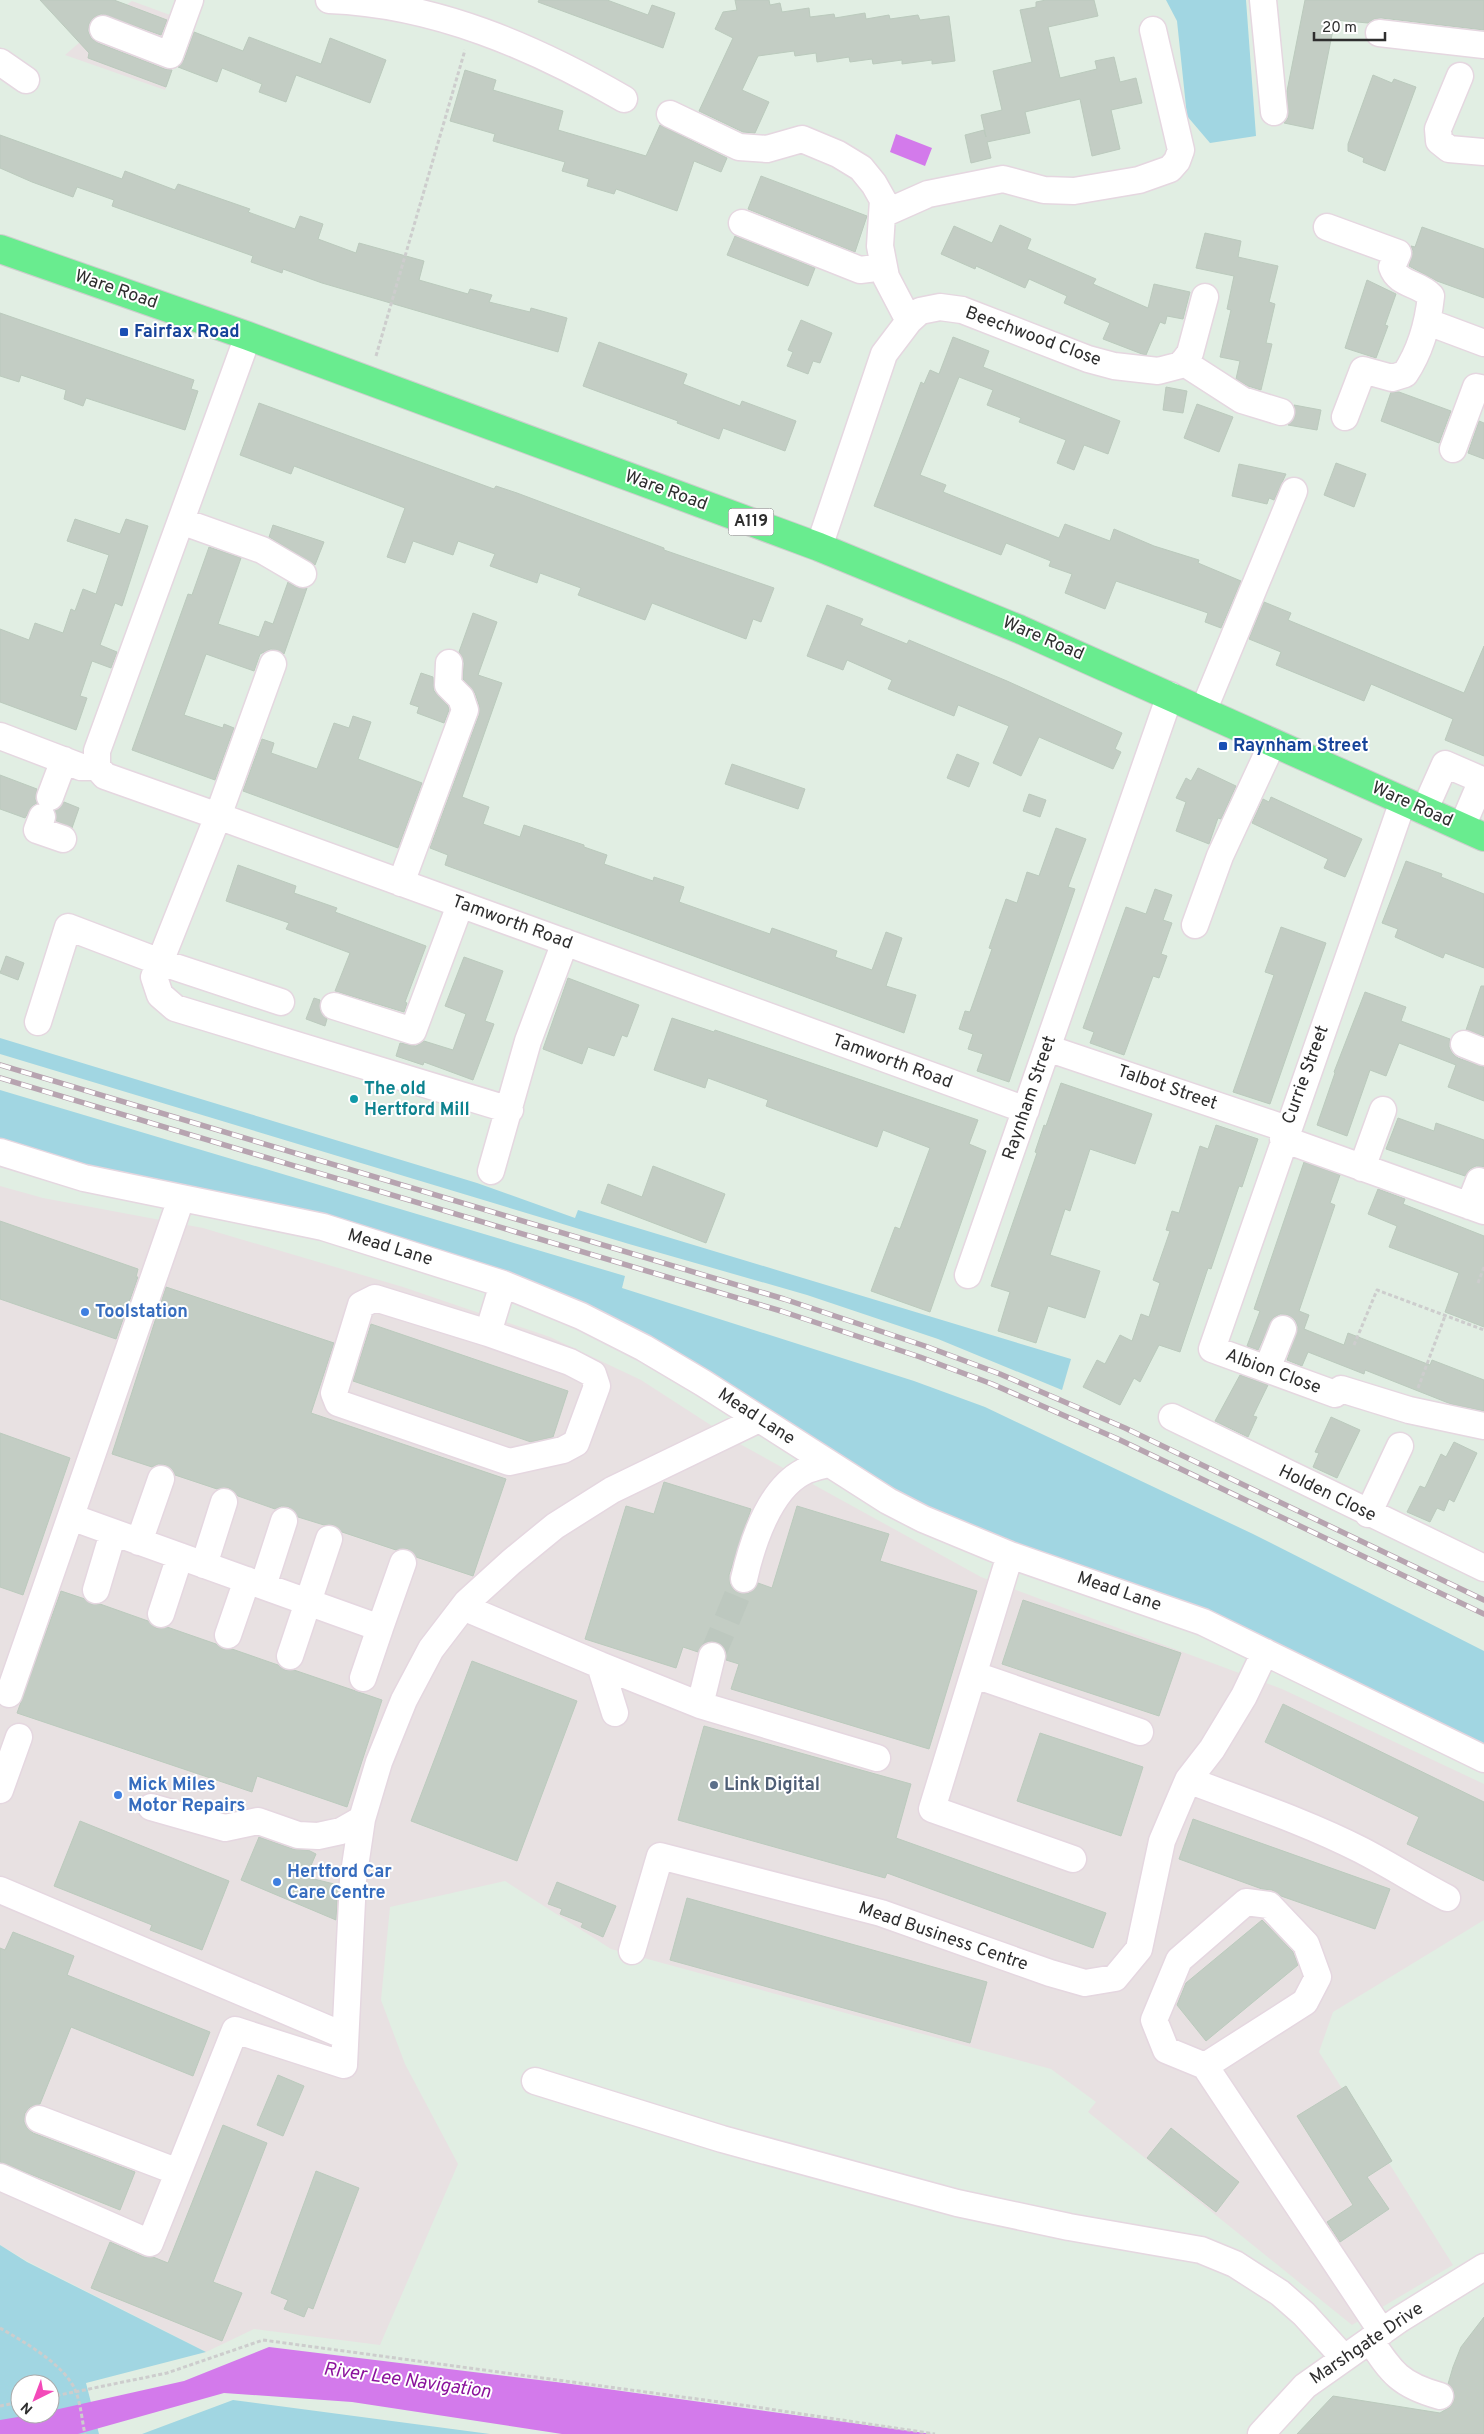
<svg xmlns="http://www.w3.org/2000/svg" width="1484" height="2434" font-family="Overpass,sans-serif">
	<rect width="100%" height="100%" fill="#e1eee3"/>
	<path fill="#e8e1e2" d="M132,1L189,22L165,90L65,55L109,17Z
		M0,1186L43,1198L203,1228L403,1287L550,1337L641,1380L740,1444L981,1577L1282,1689L1484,1784V1920L1333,2012L1319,2052L1453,2265L1352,2325L1088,2112L1096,2102L1051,2069L611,1949L505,1881L390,1907L381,2000L405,2064L458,2164L380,2345L254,2329L206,2352L27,2261L0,2245Z"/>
	<path fill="#a1d6e2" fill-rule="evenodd" d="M1166,0H1246L1256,136L1210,143L1187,116L1177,21Z
		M0,1038L477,1183L575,1218L578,1210L1071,1359L1062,1390L938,1339L807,1295L629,1244L0,1054Z
		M0,1090L625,1276L622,1288L914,1381L985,1407L1253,1534L1484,1651V1747L1003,1542L894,1491L605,1316L0,1141Z
		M0,2245L27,2262L206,2352L86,2383L99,2434H0ZM20,2384H50V2414H20Z
		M233,2400L490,2434H142Z"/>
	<path fill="#d37aeb" d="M896,134L932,148L925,166L890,152Z
		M269,2347L564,2383L932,2434H562L352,2402L224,2393L78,2434H0V2420L36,2414H50V2411L184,2381Z"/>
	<path fill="#c3cdc4" stroke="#bbcabd" d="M40,0H114L167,20L161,35L101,14L93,18L89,24L88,31L91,38L98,43L165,69L172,70L166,87L88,58L89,53Z
		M539,0H607L648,15L652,5L675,13L663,48L538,2Z
		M735,0H769L770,5L780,3L782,12L809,8L810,17L834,14L835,18L865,13L866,19L889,15L890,19L918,15L920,20L949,16L955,61L932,64V60L902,64V60L873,64L872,59L850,62L849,57L817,62L816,53L795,56L794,51L758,56L742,90L769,102L755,133L743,132L699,111L733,38L715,29L723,12L737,10Z
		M1046,0H1094L1098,16L1048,27L1060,78L1097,69L1095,61L1114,57L1120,82L1136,78L1142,103L1111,110L1120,149L1092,156L1080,99L1025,112L1030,133L987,142L991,158L971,163L965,135L984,130L986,137L981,115L1002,110L993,71L1032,62L1020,10L1036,7V2Z
		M1305,0H1484V30L1381,18L1374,19L1368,23L1335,20L1313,129L1284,123L1288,118L1287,91Z
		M194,32L243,51L249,37L321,64L330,38L386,60L370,103L296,75L286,102L259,92L262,84L222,68L217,82L178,67L184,60Z
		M465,70L496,80L493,90L563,111L558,130L646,156L660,125L727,158L721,172L694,161L677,211L616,189L614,194L587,186L589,179L562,171L565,162L493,141L495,134L450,121Z
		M1373,75L1392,83L1394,79L1416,87L1385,171L1363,162L1364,158L1348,151V144Z
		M0,135L122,179L125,171L175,190L178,184L250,209L248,212L295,229L300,216L323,224L318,239L356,253L359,243L424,261L419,280L468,294L470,289L492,295L489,302L530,312L531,308L567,318L558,352L322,283L283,269L282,273L251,262L253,256L112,206L114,200L77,187L73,197L32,182L0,168Z
		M761,176L867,216L855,252L748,209Z
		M1000,225L1031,239L1027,249L1096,279L1093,284L1148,308L1154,284L1190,292L1183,319L1167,316L1165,324L1160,322L1146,355L1142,354L1103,339L1110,323L1064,303L1067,296L1029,279L1025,288L976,266L975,269L941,254L954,226L992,243Z
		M1422,227L1484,249V298L1437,281L1409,266L1413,251L1411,246L1415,247Z
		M1205,233L1241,241L1238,257L1278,266L1269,302L1275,304L1266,343L1272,344L1261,390L1248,386L1236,379L1240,361L1220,357L1231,310L1227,309L1234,276L1196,268Z
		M735,236L815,268L808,286L727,255Z
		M1367,280L1396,294L1385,325L1388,326L1376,358L1345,348Z
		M0,313L194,380L191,389L198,391L185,430L86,398L83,406L64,399L66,390L21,375L19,382L0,376Z
		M801,320L832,333L820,363L813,361L808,374L787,366L793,352L788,350Z
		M953,337L989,351L983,367L1120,421L1108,454L1084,445L1074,470L1057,463L1066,440L1019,422L1021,418L987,405L993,390L959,377L920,475L946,485L943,492L1059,538L1065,524L1110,541L1114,529L1154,546L1199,560L1198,563L1241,581L1221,628L1205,622L1208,613L1116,581L1105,609L1065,593L1072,574L1049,566L1051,561L1006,543L1001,555L874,506L921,382L924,384L930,370L939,374Z
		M599,342L687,374L683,384L740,406L742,401L796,421L785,451L723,428L719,439L677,423L678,421L583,386Z
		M1166,387L1187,391L1183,413L1163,410Z
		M1391,392H1399L1451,411L1439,443L1381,421Z
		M259,403L494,489L496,486L517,493L664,548V550L774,588L761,622L753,619L746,639L652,603L645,620L578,595L581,588L540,573L537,583L490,566L495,554L458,541L453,555L413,541L405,563L387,557L405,508L294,466L291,474L240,455Z
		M1197,404L1233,417L1219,452L1184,438Z
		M1294,405L1321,410L1317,430L1288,425L1295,416Z
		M1479,421L1484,423V459L1468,453Z
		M1336,463L1366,474L1354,507L1324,495Z
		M1239,464L1286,474L1274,500L1269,498L1267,504L1232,496Z
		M75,519L120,534L126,519L148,526L122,606L115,603L100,645L117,652L111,668L92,661L80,696L87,698L76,730L0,702V629L29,640L35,623L63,633L71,609L75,611L83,589L96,594L109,555L67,541Z
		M273,525L324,542L315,565L269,537Z
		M209,547L241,558L218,624L259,637L265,621L273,624L288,582L296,587L307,588L284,654L271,649L260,654L254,671L206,654L184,715L223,728L224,724L234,728L215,780L132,750L188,594L192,595Z
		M1264,602L1291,613L1288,620L1464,693L1484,646V756L1445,740L1453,719L1371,684L1364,701L1276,665L1281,652L1249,639Z
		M827,605L863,619L860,625L907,644L909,640L1007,681L1122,733L1115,749L1121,752L1113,769L1039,737L1021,776L993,763L1009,726L958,705L954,716L888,689L892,680L847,660L843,670L807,656Z
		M473,613L497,622L478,675L502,683L462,797L489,807L483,824L520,837L524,825L584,845V847L607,855L604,864L653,881L654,877L684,887L679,902L770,934L772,928L837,951L835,957L872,970L886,932L902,938L886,986L916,995L904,1033L445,865L448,855L430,848L479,715V705L475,693L463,679L464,663L459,652Z
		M421,673L433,677L434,691L448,706L449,710L444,723L417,713L419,707L410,704Z
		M353,716L371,722L358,759L422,783L398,848L243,791L262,739L274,743L271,753L317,769L334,723L349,728Z
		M957,754L979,763L969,787L947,778Z
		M732,764L805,789L798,809L725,784Z
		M1198,768L1236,786L1221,819L1218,818L1209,844L1176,831L1186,802L1176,798L1186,778L1191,781Z
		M0,775L37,789L35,799L37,803L32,806L25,818L0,809Z
		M1029,794L1046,800L1040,817L1023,811Z
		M1271,797L1362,839L1345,877L1324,868L1328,859L1252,823L1263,799L1269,802Z
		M64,802L79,808L72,828L56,821L55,811Z
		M1056,828L1086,839L1068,887L1075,889L1009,1082L977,1071L983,1054L968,1049L973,1034L959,1029L965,1011L970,1012L992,949L989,948L1006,899L1017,903L1027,872L1039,876Z
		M1406,861L1442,874L1441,877L1484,894V968L1445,953L1443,958L1422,949L1395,937L1398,929L1382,923Z
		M238,865L296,886L294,893L337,908L335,912L426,946L405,1002L407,1003L404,1012L335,991L350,953L286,929L289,923L226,901Z
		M1155,889L1172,895L1163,920L1172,923L1161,954L1167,956L1159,978L1153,976L1124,1055L1090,1043L1094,1032L1083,1028L1126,907L1146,914Z
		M1281,927L1326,943L1270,1104L1233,1092L1274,975L1265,972Z
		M6,956L24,963L18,980L0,973Z
		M464,957L503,971L485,1021L494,1024L473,1080L424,1062L423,1065L396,1056L400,1043L416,1046L424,1041L453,1050L466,1014L445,1006Z
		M568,978L639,1005L627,1037L622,1035L614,1056L588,1047L582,1064L543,1049Z
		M1481,986H1484V1036L1466,1030Z
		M1365,992L1406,1007L1401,1021L1450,1039L1449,1047L1453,1054L1458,1058L1484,1067V1101L1448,1087L1456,1065L1399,1043L1386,1076L1370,1070L1347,1136L1317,1125L1335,1073L1334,1072Z
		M314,998L320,1000V1010L327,1019L325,1026L306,1019Z
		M672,1018L714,1032L715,1030L978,1120L969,1144L986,1151L930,1312L871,1291L895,1227L900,1229L930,1148L883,1130L877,1147L766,1106L768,1100L708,1078L705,1088L654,1070Z
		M1061,1083L1152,1114L1135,1164L1090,1149L1070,1211L1065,1209L1050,1255L1100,1271L1085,1318L1048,1306L1036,1343L998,1331L1010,1292L991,1286L1037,1153L1035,1152L1044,1125L1046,1126Z
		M1398,1118L1434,1131L1436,1123L1484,1140V1167L1476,1166L1470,1169L1465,1176L1386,1149Z
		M1216,1125L1258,1139L1242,1187L1239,1186L1211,1269L1208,1268L1180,1352L1159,1345L1140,1382L1134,1378L1120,1405L1083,1387L1097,1360L1105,1364L1120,1335L1132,1341L1141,1314L1149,1317L1160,1283L1153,1280L1170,1231L1166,1230L1172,1211L1179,1213L1200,1146L1208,1149Z
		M1304,1162L1340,1175L1330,1203L1335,1205L1299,1311L1309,1315L1304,1329L1344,1345L1348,1333L1430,1365L1432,1360L1484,1380V1411L1451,1404L1365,1370L1364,1374L1308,1352L1302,1366L1287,1360L1298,1327L1295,1320L1288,1315L1280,1314L1273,1318L1258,1350L1247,1346L1260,1311L1254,1309Z
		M653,1166L725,1194L706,1243L601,1203L608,1184L642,1197Z
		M1378,1189L1405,1199L1403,1204L1484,1236V1327L1445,1312L1459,1273L1389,1247L1397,1226L1368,1214Z
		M0,1221L138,1269L136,1277H138L116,1339L0,1299Z
		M166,1287L334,1343L311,1413L506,1479L473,1576L416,1557L408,1549L396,1550L342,1532L333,1525H324L298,1517L289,1507L281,1506L275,1509L238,1496L229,1488L217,1489L175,1475L172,1469L165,1465L158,1464L152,1467L112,1454Z
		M371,1324L568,1391L553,1437L531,1442L353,1381Z
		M1240,1375L1268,1385L1253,1416L1257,1417L1248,1437L1215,1421Z
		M1331,1417L1360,1430L1337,1478L1313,1467L1319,1453L1315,1452Z
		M0,1433L70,1458L23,1595L0,1587Z
		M1454,1442L1477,1453L1454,1502L1449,1499L1444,1511L1437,1508L1430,1522L1407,1512L1420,1486L1425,1488L1441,1454L1446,1457Z
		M664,1482L751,1509L729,1575L730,1584L734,1590L740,1593H749L758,1583L772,1588L797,1506L889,1534L880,1561L977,1591L929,1749L731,1689L739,1664L726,1660V1651L722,1645L716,1642H707L698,1652L683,1647L676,1668L585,1639L626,1506L654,1514Z
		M61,1591L85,1599L91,1604H100L148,1621L156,1628L167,1627L216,1644L223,1649H232L278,1665L285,1670H294L382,1700L347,1807L257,1776L252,1792L17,1713Z
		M1023,1600L1181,1653L1159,1716L1002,1664Z
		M472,1661L577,1701L517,1861L411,1821Z
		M1283,1704L1484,1802V1881L1407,1844L1419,1817L1265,1742Z
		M704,1726L911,1784L896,1838L1106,1913L1093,1948L887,1873L885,1878L678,1820Z
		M1040,1733L1143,1767L1121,1836L1017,1801Z
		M1193,1819L1390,1889L1375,1929L1281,1896L1272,1890L1262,1889L1179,1859Z
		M80,1821L229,1881L202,1950L150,1930L152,1925L54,1886Z
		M259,1837L293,1849L308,1850L316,1854L306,1877L338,1885L336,1920L241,1880Z
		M557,1882L616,1906L603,1937L581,1927L583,1923L560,1914L562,1909L548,1904Z
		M687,1898L987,1982L970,2043L670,1960Z
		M1262,1920L1293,1952L1298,1965L1206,2041L1177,2005L1186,1983Z
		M13,1932L74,1956L67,1975L210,2032L193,2076L71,2027L40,2104L30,2107L25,2113L24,2122L27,2128L33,2133L135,2172L120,2210L0,2162V1948L5,1950Z
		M278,2075L304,2086L283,2136L257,2125Z
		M1346,2086L1392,2161L1367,2177L1389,2209L1340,2242L1327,2222L1353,2205L1297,2116Z
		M223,2125L267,2143L213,2282L242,2293L222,2341L91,2288L110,2242L144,2257H153L168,2263Z
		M1171,2128L1239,2182L1216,2212L1147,2158Z
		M316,2171L359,2188L313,2309L308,2307L304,2317L284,2309L288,2300L271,2293Z
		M1484,2317V2434H1297L1333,2396L1440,2413L1450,2407L1454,2400V2392L1448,2384L1453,2367L1461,2347Z"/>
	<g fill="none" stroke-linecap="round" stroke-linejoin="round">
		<path stroke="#bdc8bf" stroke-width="26" stroke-dasharray="26 13" stroke-linecap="butt" d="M712,1656L744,1579"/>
		<defs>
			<path id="minor" d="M329,0C435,4 534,47 624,99
				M1263,0L1274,112
				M103,29L170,55L190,0
				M1379,33L1484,45
				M0,62L26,80
				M1460,76L1438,129L1439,141L1449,149L1484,152
				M670,114L739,147L767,149L802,139L838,154L861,168L874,184L883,200L880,246L886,277L909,321
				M883,214L928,194L1003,179L1044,190L1074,191L1139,180L1170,169L1177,161L1181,150L1153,30
				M742,223L860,270L884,267
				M1327,227L1398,253L1392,267C1398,285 1419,283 1431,296C1428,324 1421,350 1405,374L1392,378L1363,370L1345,417
				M1428,322L1484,343
				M1183,362L1242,400L1281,412
				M1453,449L1476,387L1484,389
				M181,521L262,550L303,574
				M819,547L884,354L909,321L920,311L940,307L962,310L1088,359L1114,366L1158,371L1181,365L1190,353L1205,297
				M273,664L218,816L154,977L160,995L175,1008L510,1110
				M1204,709L1294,491
				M0,736L81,767H97L105,776L218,816L1026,1110
				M97,767V751L248,336
				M50,797L64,760
				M1403,801L1212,1349L1335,1394L1341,1389L1409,1410L1484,1426
				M1424,811L1445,764L1482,780L1462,827
				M42,817L37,830L63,839
				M401,883L465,710L461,698L448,685L449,663
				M1195,925L1220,856L1273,742
				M334,1006L413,1031L460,905
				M38,1022L68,927L160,962L281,1002
				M1464,1044L1484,1052
				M1047,1048L1287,1129
				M1283,1139L1484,1211
				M0,1152L84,1178L323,1227L503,1284L581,1316L644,1348L703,1383L888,1501L923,1519L1010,1555L1203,1622L1484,1759
				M1362,1168L1383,1110
				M491,1171L528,1041L565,942
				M1469,1206L1479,1181
				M968,1275L1170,695
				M488,1333L375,1298L361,1305L334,1393L338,1403L509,1462L563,1450L576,1443L597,1386L593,1374L570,1362L488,1333L503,1284
				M1267,1369L1283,1329
				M1172,1417L1484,1568
				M1368,1514L1400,1446
				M71,1517L380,1628L403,1563
				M139,1542L161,1479
				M1010,1555L932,1809L1073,1859
				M204,1565L224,1502
				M744,1579C752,1544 769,1490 803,1472C811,1468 821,1466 829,1464
				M263,1586L284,1521
				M96,1590L113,1533
				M463,1607L600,1665L615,1713
				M161,1614L180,1556
				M228,1635L247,1580
				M290,1656L329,1539
				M600,1665L700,1705L712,1656
				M975,1675L1140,1732
				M363,1678L380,1628
				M9,1694L181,1199
				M700,1705L877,1758
				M1188,1780C1246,1802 1306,1822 1361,1850C1390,1865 1418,1883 1447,1898
				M0,1790L19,1737
				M151,1807L225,1828L258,1821L298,1835L318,1836L341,1831L362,1819
				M0,1890L345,2036
				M632,1951L660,1856L881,1913L1050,1973L1085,1983L1115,1978L1139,1949L1162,1841L1188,1780L1212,1749L1244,1696L1265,1652
				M1205,2066L1305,2002L1318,1977L1306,1944L1269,1905L1246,1902L1179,1960L1154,2020L1166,2050L1205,2066L1382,2332
				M535,2081L722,2139L957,2203L1069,2227L1201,2250L1235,2264L1280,2293L1304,2314L1344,2358
				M39,2119L178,2172
				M0,2177L150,2243L235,2030L344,2065L353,1880L362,1819L379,1762L404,1700L431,1649L467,1602L511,1562L555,1526L612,1490L759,1419
				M1370,2340C1392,2373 1400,2385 1440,2396
				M1261,2434L1305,2386L1400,2319L1484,2267"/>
			<path id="major" d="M0,249L248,336L819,547L1019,629L1484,837"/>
		</defs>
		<use href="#minor" stroke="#e5d7e0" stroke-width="29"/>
		<use href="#major" stroke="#cdcdcd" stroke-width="30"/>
		<path stroke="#cdcdcd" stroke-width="3" stroke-dasharray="4 2.5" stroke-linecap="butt" d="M376,356L465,50
			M1478,1283L1484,1267
			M1354,1345L1377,1290L1484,1330
			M1418,1388L1445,1316
			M0,2328C24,2342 66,2365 76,2392C81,2405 82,2421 85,2434
			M50,2397L167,2373L263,2340L749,2406L935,2434
			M0,2406L20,2402"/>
		<use href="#minor" stroke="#fff" stroke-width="26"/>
		<use href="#major" stroke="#69ec8f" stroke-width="28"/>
		<defs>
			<path id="rail" d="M0,1065L784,1299L925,1346L1000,1374L1125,1428L1484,1600
				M0,1078L781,1311L920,1357L992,1384L1120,1440L1484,1614"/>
		</defs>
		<use href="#rail" stroke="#b7a4b0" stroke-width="5.5"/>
		<use href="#rail" stroke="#fff" stroke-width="4" stroke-dasharray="11" stroke-linecap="butt"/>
	</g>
	<g fill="#1a4fb4" stroke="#fff" stroke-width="2">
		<rect x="119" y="327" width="10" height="10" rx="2.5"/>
		<rect x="1218" y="741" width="10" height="10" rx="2.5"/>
	</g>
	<circle fill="#0f9aa8" stroke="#fff" stroke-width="2" cx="354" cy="1099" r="5"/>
	<g fill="#3f7fe0" stroke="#fff" stroke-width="2">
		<circle cx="85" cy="1312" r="5"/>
		<circle cx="118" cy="1795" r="5"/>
		<circle cx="277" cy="1882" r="5"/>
	</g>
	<circle fill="#5c6f8a" stroke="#fff" stroke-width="2" cx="714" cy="1785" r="5"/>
	<g text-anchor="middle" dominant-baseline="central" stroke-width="4" stroke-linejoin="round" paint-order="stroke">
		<rect fill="#fff" stroke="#6d6d6d" stroke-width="1" x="728.5" y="508.5" width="45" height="27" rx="4"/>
		<g font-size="16" font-weight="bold" fill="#2e2e2e">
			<text x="751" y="522">A119</text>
		</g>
		<g font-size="18" fill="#2e2e2e" stroke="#fff">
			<text transform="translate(116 290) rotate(19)">Ware Road</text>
			<text transform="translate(1033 337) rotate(20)">Beechwood Close</text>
			<text transform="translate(666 491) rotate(20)">Ware Road</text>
			<text transform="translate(1043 639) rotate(23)">Ware Road</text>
			<text transform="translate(1412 805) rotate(24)">Ware Road</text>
			<text transform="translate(512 923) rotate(20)">Tamworth Road</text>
			<text transform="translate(892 1062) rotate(20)">Tamworth Road</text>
			<text transform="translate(1306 1075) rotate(-70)">Currie Street</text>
			<text transform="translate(1167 1088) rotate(19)">Talbot Street</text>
			<text transform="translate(1030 1098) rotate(-71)">Raynham Street</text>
			<text transform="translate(390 1248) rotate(17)">Mead Lane</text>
			<text transform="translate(1273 1372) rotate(20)">Albion Close</text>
			<text transform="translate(756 1417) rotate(33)">Mead Lane</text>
			<text transform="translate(1327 1494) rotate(26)">Holden Close</text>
			<text transform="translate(1119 1592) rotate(19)">Mead Lane</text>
			<text transform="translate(943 1937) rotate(19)">Mead Business Centre</text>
			<text transform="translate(1367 2344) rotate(-34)">Marshgate Drive</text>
		</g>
		<g font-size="18" font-weight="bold" fill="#164399" stroke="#fff" text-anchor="start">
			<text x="134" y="332">Fairfax Road</text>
			<text x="1233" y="746">Raynham Street</text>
		</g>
		<g font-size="18" font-weight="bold" fill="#0d838f" stroke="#fff" text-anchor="start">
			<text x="364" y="1089">The old<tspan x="364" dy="21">Hertford Mill</tspan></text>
		</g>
		<g font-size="18" font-weight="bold" fill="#366cbe" stroke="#fff" text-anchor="start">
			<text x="95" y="1312">Toolstation</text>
			<text x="128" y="1785">Mick Miles<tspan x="128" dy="21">Motor Repairs</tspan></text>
			<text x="287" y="1872">Hertford Car<tspan x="287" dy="21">Care Centre</tspan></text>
		</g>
		<g font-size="18" font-weight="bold" fill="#4e5e75" stroke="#fff" text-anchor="start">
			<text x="724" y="1785">Link Digital</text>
		</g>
		<g font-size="19" font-style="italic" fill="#8b139c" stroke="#fff">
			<text transform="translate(407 2381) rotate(8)">River Lee Navigation</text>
		</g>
	</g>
	<g transform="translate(35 2399) rotate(222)"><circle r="24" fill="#ffffff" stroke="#ababab"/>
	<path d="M0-4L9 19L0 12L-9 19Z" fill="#f34ab9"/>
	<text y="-8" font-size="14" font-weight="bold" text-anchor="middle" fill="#2e2e2e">N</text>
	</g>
	<path d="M1314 32v8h71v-8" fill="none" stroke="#2e2e2e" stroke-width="2.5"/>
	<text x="1322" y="32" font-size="15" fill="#2e2e2e" stroke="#ffffff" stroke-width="4" paint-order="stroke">20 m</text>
</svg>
